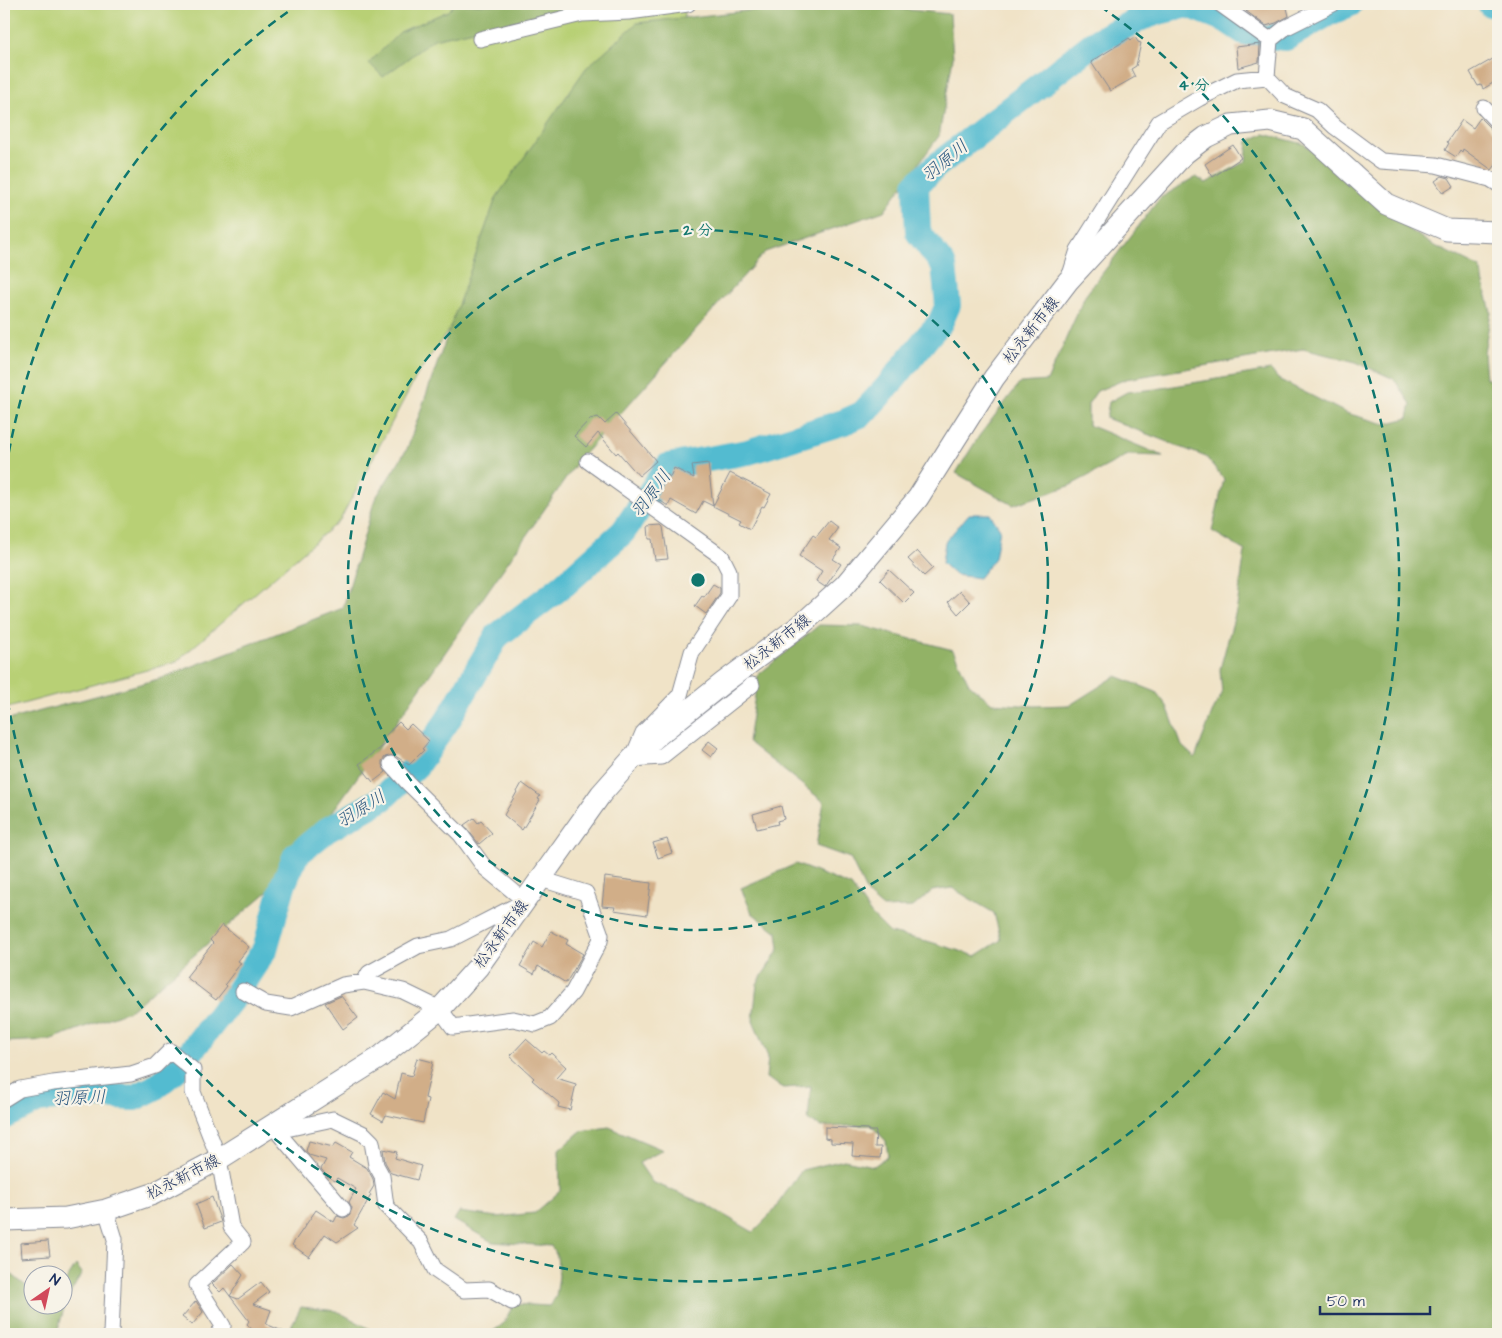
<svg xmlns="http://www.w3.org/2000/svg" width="1502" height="1338" font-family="'Architects Daughter','Klee One',sans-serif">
	<rect width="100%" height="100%" fill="#f7f3e8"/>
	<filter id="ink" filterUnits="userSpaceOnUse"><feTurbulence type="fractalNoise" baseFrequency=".02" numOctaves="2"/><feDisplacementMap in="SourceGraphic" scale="10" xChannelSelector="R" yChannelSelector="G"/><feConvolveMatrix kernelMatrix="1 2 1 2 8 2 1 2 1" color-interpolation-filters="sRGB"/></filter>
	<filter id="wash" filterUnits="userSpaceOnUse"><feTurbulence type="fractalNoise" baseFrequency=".0096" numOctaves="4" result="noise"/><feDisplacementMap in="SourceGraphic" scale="20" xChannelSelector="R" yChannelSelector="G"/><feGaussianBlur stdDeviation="1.12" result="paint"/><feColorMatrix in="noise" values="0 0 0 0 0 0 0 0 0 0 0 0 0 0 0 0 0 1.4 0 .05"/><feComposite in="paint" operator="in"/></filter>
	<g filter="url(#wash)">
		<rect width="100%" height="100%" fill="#f0e3c7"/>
		<path fill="#b8d075" stroke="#6a806a" d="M4,4H686L675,63L525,222L417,375L340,520L176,662L4,709Z"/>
		<path fill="#92b266" stroke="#567062" d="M455,4H619L491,26L434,39L383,77L369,63L400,32L448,11Z
			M808,4H850L950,14L953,58L939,136L884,211L765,252L578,461L408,706L288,874L131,1010L49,1040L4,1042V721L162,678L343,608L375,499L407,449L496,198L586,68L637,23Z
			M1264,134L1304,144L1379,208L1429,243L1480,268L1491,312L1484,353L1486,378L1498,384V1334H489L503,1324L514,1304L549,1306L556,1297L559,1276L557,1256L551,1246L492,1242L454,1220L459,1212L497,1217L535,1213L560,1191L559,1150L581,1131L609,1127L663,1150L639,1163L652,1182L707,1205L753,1232L770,1215L802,1170L844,1160L874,1166L888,1156L886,1141L871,1125L821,1127L808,1120L811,1086L784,1088L766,1078L768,1057L753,1021L757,984L779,949L777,932L752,913L741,888L796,864L851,886L871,914L890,933L927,941L976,956L1001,940L994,913L952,888L932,891L913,907L883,908L868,895L850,858L816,846L824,802L748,742L758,675L819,625L862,626L953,650L969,684L992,703L1034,706L1070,705L1116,676L1156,692L1167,706L1182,746L1195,758L1212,713L1222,694L1220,669L1237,607L1245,551L1212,531L1224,479L1206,457L1106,418L1109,402L1127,392L1156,389L1271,370L1278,379L1346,413L1385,424L1408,418L1411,404L1394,379L1356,362L1303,349L1126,379L1097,391L1088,404V425L1163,456L1128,455L1069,486L1013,505L956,473L979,436L1020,383L1047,381L1085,296L1160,198L1196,177L1206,183L1246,161L1248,141Z
			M76,1265L82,1273L66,1301L58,1330L59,1334H4V1268L32,1291V1306H62L63,1285Z
			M301,1307L337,1311L368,1328L376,1334H287Z"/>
		<path fill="#52bbd0" stroke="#367597" d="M969,514H990L1000,529L995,558L979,578L955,575L942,563L945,542Z"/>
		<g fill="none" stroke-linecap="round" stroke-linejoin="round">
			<path stroke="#52bbd0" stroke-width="26" d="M1490,4L1498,5
				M4,1117L38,1100L84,1095L134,1098L154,1088L177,1069L235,995L265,949L283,885L296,855L327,830L382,799L416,766L448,720L497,636L565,584L623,532L668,466L748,452L844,422L862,414L888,386L929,335L940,323L948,305L944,266L918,232L916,185L936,166L1095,42L1141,18L1162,11L1188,5L1226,20L1247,34L1286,38L1329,13L1350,4"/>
		</g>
		<g id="blocks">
			<path fill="#d1ae88" d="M1267,4H1286L1289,16L1276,23L1266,26L1246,11Z
				M1135,37L1138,42L1141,43L1136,66L1131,69L1135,77L1110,91L1091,62L1129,38L1131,40Z
				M1260,44L1259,62L1238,68L1236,47Z
				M1498,56V80L1483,89L1481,85L1478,86L1470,72Z
				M1480,118L1492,130L1498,132V162L1492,170L1463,149L1462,152L1460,150L1456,157L1445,150L1449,143L1447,142L1462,120L1473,128Z
				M1233,145L1241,158L1213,177L1205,164Z
				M1442,176L1449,178L1454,186L1443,193L1435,181Z
				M616,414L656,461L639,476L618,452L616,454L598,433L586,447L574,436L590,419L598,417L605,424Z
				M708,463L713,506L703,501L696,514L671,500L668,506L655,497L667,474L670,477L674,468L694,478L692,465Z
				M730,473L771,494L764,507L762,506L750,529L739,523L741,520L713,506Z
				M829,521L838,528L829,540L841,548L833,559L841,564L825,587L816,581L822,571L799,556L813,535L816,537Z
				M661,525L663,527L668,559L655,560L652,539H649L648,526Z
				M917,551L933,568L924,576L908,559Z
				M889,570L914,593L904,603L880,580Z
				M713,584L720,588V593L706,614L695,606L702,596L704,597Z
				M960,591L970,602L958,614L948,602Z
				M399,722L406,729L411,724L429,741L422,749L424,750L409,765L394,755L385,757L382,761V765L386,772L373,782L359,764L386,744L382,739Z
				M709,741L718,748L711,757L702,750Z
				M522,783L540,796L538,799L540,800L522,830L504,815Z
				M781,806L784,819L777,821L778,824L757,829L753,814Z
				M474,818L478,823L481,821L492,833L479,844L464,825Z
				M667,839L672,853L658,858L653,843Z
				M605,877L651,883L647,915L614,910L615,907L602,906Z
				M222,925L249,947L238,961L241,963L225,984L227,986L216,1000L186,977L213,943L210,940Z
				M551,931L568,940L566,944L583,954L566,983L538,966L534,974L520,966L534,942L542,947Z
				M341,996L358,1018L343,1029L325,1003Z
				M526,1039L542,1053L544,1051L549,1055L551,1053L566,1067L556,1078L576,1084L570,1110L558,1107L559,1103L532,1080L534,1078L510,1056Z
				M417,1058L433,1062L425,1098L428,1099L423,1123L386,1115L383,1121L371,1114L383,1092L395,1099L401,1073L412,1076Z
				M825,1127L868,1129V1131H876L875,1147H881L880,1158L852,1156L853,1144L831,1143V1139L825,1138Z
				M309,1141L333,1147L336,1143L352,1152L349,1157L367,1168L373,1179L374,1186L369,1194L371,1195L354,1225L358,1228L337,1242L325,1234L309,1257L292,1245L316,1210L334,1222L337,1216L344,1218L349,1216L352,1208L349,1202L356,1189L337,1178L335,1181L327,1176L321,1169L326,1160L309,1155L306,1151Z
				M383,1149L397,1152L395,1158L421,1166L417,1180L391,1173L385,1162Z
				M212,1197L221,1222L205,1228L196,1204Z
				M48,1241L50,1256L21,1258L20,1243Z
				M233,1264L243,1275L230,1296L224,1288L220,1292L212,1284Z
				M261,1282L269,1292L253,1304L271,1310L266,1324L289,1334H256L247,1324L249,1321L230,1296L238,1299Z
				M196,1301L203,1312L192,1325L182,1317Z"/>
		</g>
	</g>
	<g filter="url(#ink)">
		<use href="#blocks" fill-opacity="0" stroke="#868992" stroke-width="1"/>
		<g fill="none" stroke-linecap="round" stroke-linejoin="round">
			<defs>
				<path id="minor" d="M1220,4L1270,40
					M1333,4L1285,28L1270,40L1267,77L1285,96L1317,110L1335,127L1381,161L1436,165L1490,179L1498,184
					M480,39L582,14L629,12L688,4
					M1484,108L1498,123
					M1070,275L1078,250L1159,122L1200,98L1237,80L1267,77
					M588,461L722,557L729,571V596L692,652L680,695L643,733L632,759L661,757L752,685
					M364,982L369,973L418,946L451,939L525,901L485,868L461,835L408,783L391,764
					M243,991L266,1004L291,1008L343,985L364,982L403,991L440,1009L453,1027L513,1019L535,1024L550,1018L573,992L600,941L601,935L586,893L541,879
					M4,1099L20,1089L53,1083L131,1074L155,1066L170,1051L193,1070V1092L219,1159L231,1227L243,1242L197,1285L223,1326L218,1334
					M277,1123L291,1128L333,1119L364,1134L372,1142L376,1165L382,1176L386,1206L421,1242L435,1270L464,1290L489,1289L512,1302
					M277,1123L280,1135L343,1209
					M106,1210L115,1239L111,1334"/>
				<path id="secondary" d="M4,1220L66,1218L106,1210L153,1194L219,1159L379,1058L440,1009L478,967L601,794L632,759L657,736L723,683L801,625L845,585L918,498L994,378L1068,281L1185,153L1206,137L1231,125L1270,121L1303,129L1386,204L1447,230L1498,232"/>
			</defs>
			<use href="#minor" stroke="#868992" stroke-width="17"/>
			<use href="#secondary" stroke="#868992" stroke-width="23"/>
			<use href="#minor" stroke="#fff" stroke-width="15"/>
			<use href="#secondary" stroke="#fff" stroke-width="21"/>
		</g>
	</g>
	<g fill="none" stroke="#0f766e" stroke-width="2.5" stroke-dasharray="9 6">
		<circle cx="698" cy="580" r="350"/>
		<path d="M4 482A701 701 0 0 1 296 6M1100 6A701 701 0 1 1 4 678"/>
	</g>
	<g text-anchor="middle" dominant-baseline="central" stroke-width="4.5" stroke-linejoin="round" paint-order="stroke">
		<g font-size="16" fill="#1b2f5e" stroke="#f7f3e8">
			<text transform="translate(1031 330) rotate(-52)">松永新市線</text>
			<text transform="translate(777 642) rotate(-38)">松永新市線</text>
			<text transform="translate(501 934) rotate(-54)">松永新市線</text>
			<text transform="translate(183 1177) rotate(-27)">松永新市線</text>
		</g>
		<g font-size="18" font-style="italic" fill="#2c5980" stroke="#f7f3e8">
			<text transform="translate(945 161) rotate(-40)">羽原川</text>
			<text transform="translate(651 494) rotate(-53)">羽原川</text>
			<text transform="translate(361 809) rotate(-32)">羽原川</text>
			<text transform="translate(79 1098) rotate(-2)">羽原川</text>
		</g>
	</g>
	<circle cx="698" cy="580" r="8" fill="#0f766e" stroke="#f7f3e8" stroke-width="2.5"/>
	<g font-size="15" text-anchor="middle" font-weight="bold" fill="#0f766e" stroke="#f7f3e8" stroke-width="4.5" stroke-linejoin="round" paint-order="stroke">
		<text x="1194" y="90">4 分</text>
		<text x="698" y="235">2 分</text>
	</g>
	<rect width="1502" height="1338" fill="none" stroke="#f7f3e8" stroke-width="20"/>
	<g transform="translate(48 1290) rotate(34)"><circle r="24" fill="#f7f3e8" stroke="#9fa5b1"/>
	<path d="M0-4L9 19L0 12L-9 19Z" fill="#d1495b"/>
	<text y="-8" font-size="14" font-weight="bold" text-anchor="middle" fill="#1b2f5e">N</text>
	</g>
	<path d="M1320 1306v8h110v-8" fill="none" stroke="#1b2f5e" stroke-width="2.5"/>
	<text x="1327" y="1306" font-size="15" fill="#1b2f5e" stroke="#f7f3e8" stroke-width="4" paint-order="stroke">50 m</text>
</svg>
